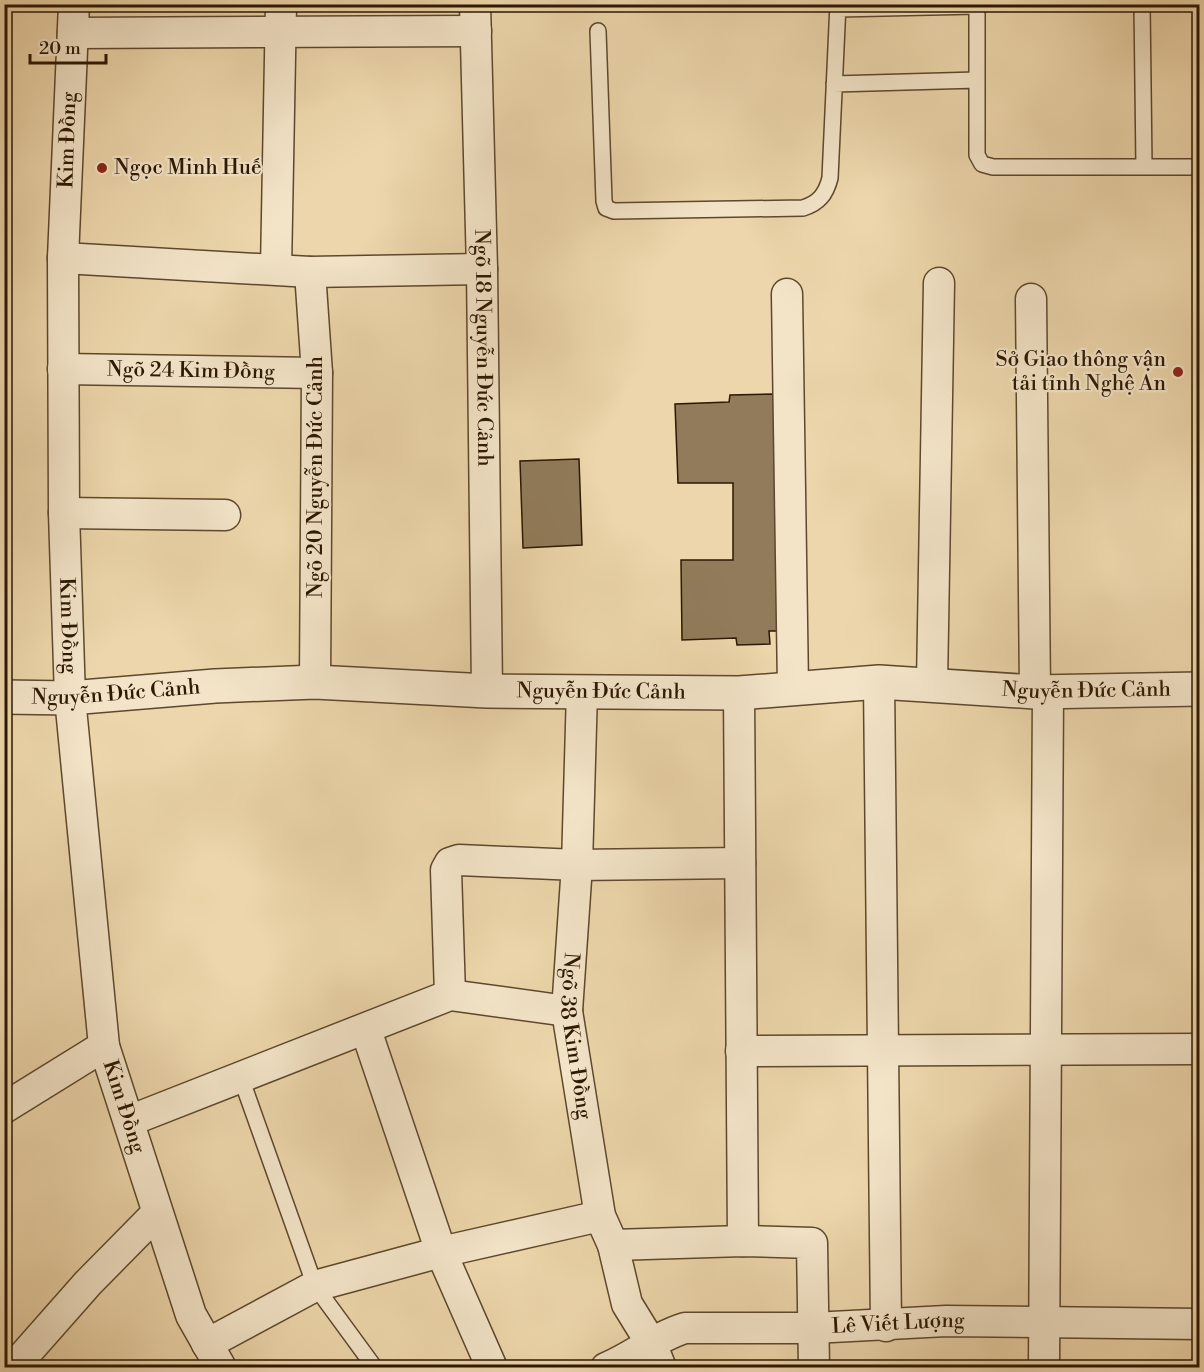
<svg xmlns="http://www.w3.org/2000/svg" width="1204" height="1372" font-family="'Libre Bodoni',serif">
	<rect width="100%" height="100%" fill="#edd6ab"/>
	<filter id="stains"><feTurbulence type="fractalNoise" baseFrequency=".00333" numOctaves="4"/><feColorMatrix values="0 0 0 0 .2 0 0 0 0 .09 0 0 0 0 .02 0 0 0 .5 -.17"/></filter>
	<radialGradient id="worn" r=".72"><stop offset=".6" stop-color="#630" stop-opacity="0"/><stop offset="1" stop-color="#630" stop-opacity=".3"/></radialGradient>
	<path fill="#917b5a" stroke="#2d1803" stroke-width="1.5" d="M775,394L780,631H769L770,644L737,645L736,638L682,640L681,560H733V483H678L675,404L729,402L730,395Z
		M579,459L582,545L523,548L520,461Z"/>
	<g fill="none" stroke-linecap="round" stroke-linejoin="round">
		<defs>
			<path id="service" d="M977,4V155L982,164L993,167H1200
				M1142,4L1144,167
				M838,9L977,6
				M598,31L604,201L606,208L614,211L803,208C819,203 826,194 830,178L838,4
				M834,84L977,80
				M241,1078L315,1286L375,1368"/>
			<g id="minor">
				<path id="s1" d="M74,4L63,258L64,513L70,698L104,1046L191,1315L221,1368"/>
				<path id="s2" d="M475,4L482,269L487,691"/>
				<path d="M73,33L476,31"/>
				<path d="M63,258L310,272L482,269"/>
				<path d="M276,269L281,4"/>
				<path d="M310,272L317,373L315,682"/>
				<path d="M787,294L793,687"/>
				<path d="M1031,299L1035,692"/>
				<path id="s3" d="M63,369L317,373"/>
				<path d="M64,513L225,515"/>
				<path d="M879,682L886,1326"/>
				<path d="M932,684L939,283"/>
				<path id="s4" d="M582,691L577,865L567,1011L600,1216L613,1245L627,1304L651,1343L661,1368"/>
				<path d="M739,693L743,1241"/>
				<path d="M450,995L446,870L450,863L459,860L577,865L740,863"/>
				<path d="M366,1030L441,1252L492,1368"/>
				<path d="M741,1051L1200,1049"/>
				<path d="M4,1108L104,1046"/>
				<path d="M129,1121L450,995L567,1011"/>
				<path d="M613,1245L743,1241L812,1243L814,1368"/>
				<path d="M207,1344L315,1286L441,1252L600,1216"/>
				<path d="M13,1368L88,1283L157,1213"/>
				<path id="s5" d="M606,1368C634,1356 656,1337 685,1328H813L946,1321L1200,1324"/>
				<path d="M1044,1368L1048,692"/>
			</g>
			<g id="tertiary">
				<path id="s6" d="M4,697L70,698L215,686L315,682L487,691L739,693L879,682L1035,692L1200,689"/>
			</g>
		</defs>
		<use href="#service" stroke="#5d482d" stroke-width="18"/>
		<use href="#minor" stroke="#5d482d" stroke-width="33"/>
		<use href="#tertiary" stroke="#5d482d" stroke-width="36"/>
		<use href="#service" stroke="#f3e4c8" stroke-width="15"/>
		<use href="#minor" stroke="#f3e4c8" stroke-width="30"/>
		<use href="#tertiary" stroke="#f3e4c8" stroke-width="33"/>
	</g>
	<g fill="#8f2418" stroke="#f3e4c8" stroke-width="2">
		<circle cx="102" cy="168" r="6"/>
		<circle cx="1178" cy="372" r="6"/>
	</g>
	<g text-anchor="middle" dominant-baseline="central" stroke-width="4.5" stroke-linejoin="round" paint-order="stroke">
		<g font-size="21" fill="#2d1803" stroke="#f3e4c8">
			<text transform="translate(68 140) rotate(-88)">Kim Đồng</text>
			<text stroke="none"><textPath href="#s2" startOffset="344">Ngõ 18 Nguyễn Đức Cảnh</textPath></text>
			<text stroke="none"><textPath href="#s3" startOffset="128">Ngõ 24 Kim Đồng</textPath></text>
			<text transform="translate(316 477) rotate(-90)">Ngõ 20 Nguyễn Đức Cảnh</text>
			<text stroke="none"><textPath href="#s1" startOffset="622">Kim Đồng</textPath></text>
			<text stroke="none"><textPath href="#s6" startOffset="1084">Nguyễn Đức Cảnh</textPath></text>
			<text stroke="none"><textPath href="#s6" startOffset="112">Nguyễn Đức Cảnh</textPath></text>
			<text stroke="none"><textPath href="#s6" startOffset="598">Nguyễn Đức Cảnh</textPath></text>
			<text stroke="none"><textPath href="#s4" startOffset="346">Ngõ 38 Kim Đồng</textPath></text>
			<text stroke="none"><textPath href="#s1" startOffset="1108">Kim Đồng</textPath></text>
			<text stroke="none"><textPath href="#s5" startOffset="302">Lê Viết Lượng</textPath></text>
		</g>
		<g font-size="21" fill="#2d1803" stroke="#f3e4c8" text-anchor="start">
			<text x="114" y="168">Ngọc Minh Huế</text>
			<text x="1166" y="360" text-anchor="end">Sở Giao thông vận<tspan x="1166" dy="24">tải tỉnh Nghệ An</tspan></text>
		</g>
	</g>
	<rect width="1204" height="1372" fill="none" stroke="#edd6ab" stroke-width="24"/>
	<rect x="6" y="6" width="1192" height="1360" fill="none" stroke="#2d1803" stroke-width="3"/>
	<rect x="12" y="12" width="1180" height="1348" fill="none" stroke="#2d1803" stroke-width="1.5"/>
	<path d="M30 54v9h76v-9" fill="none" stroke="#2d1803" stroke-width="3"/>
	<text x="39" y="54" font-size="18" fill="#2d1803" stroke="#f3e4c8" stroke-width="4.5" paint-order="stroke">20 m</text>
	<rect width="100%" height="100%" filter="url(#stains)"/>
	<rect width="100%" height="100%" fill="url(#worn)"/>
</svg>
